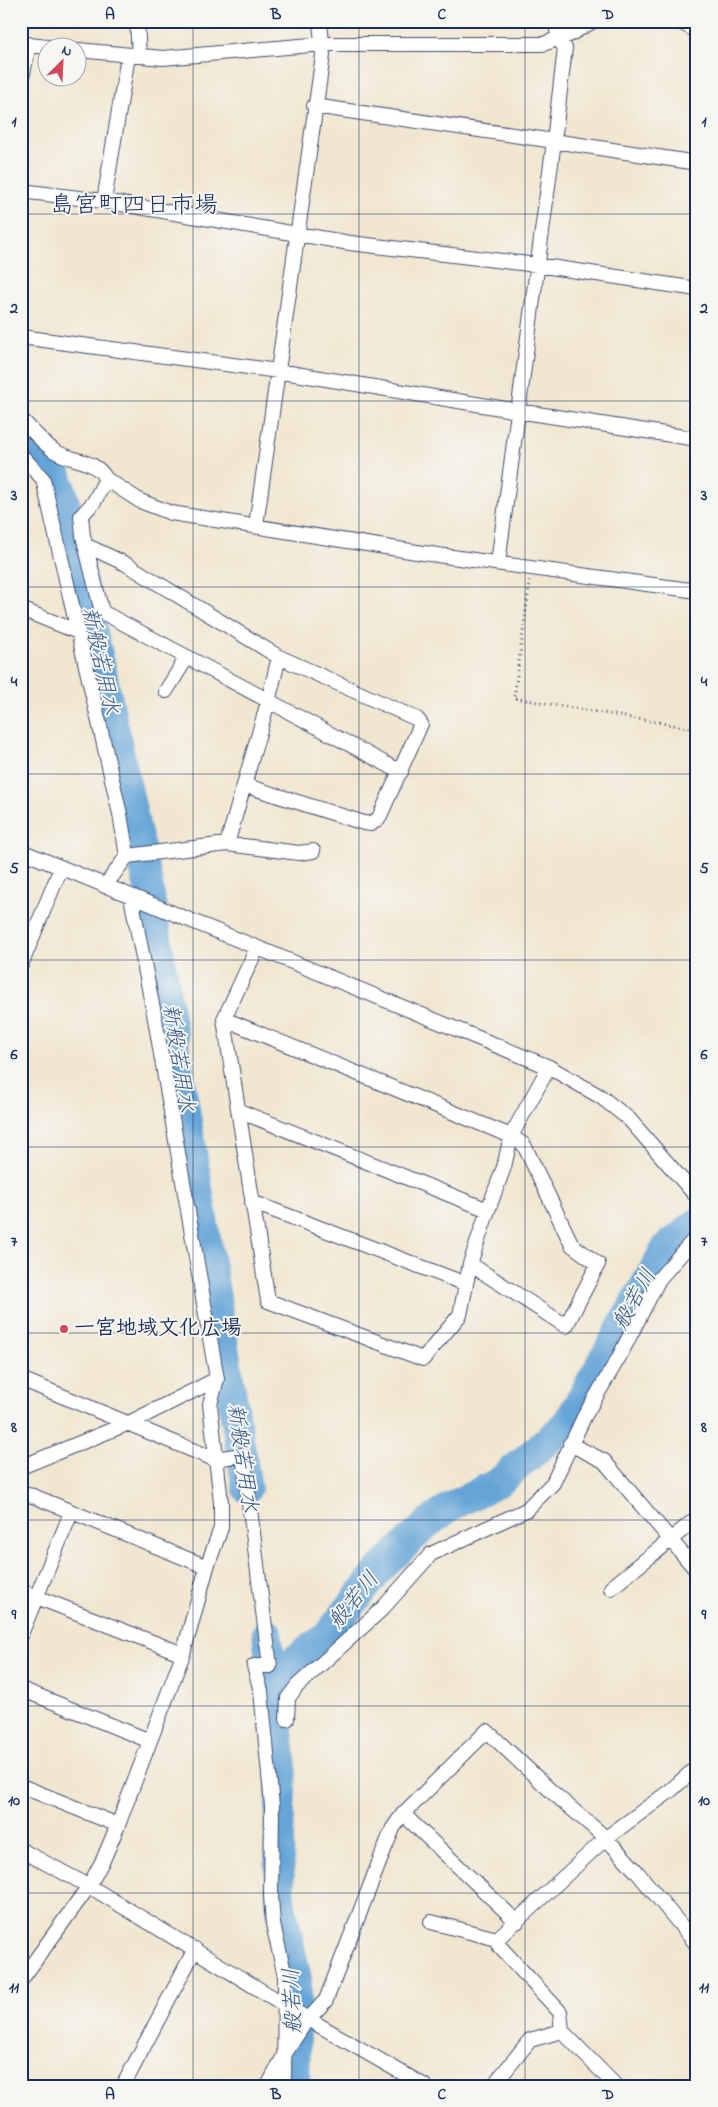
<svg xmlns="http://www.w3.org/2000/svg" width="718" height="2107" font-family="'Indie Flower','Klee One',sans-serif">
	<rect width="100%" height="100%" fill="#f6f6f2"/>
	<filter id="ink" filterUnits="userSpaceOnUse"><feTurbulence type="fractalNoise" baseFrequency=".02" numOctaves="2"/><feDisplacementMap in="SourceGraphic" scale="10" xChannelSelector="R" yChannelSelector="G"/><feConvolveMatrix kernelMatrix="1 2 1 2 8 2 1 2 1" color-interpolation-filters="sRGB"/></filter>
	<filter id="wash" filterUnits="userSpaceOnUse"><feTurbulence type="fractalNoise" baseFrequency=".0096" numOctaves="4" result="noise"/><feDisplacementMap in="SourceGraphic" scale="20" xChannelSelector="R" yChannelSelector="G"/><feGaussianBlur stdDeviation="1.12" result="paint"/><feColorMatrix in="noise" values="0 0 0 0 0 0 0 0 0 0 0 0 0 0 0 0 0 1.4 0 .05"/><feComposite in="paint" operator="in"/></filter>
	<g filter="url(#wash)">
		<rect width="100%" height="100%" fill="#f1e6cf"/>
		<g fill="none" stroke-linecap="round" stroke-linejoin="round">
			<path stroke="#65a4d7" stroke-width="30" d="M21,437L54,467L63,494L148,884L247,1488
				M267,1633L282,1768L279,1835L280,1901L297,1979L295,2086
				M275,1696L285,1667L326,1637L381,1568L427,1524L450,1507L499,1482L567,1424L666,1248L697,1223"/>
		</g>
	</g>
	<g filter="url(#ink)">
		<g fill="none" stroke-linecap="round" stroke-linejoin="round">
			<defs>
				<path id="minor" d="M137,21L139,55
					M678,21L697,31
					M21,44L56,48
					M78,50L163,58L322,44H543L569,35L593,21
					M21,83L29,44
					M314,106L554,141L565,48L558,38L556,21
					M21,191L104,201L350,243L537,265L697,289
					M104,201L128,56
					M21,337L278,371L518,411L697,439
					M21,419C31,429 41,441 53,450C70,462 95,458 106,479
					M21,455L43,479L120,814L127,856L105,886
					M256,525L323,55L320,21
					M85,545L126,564L279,657L417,719L421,724L379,818L371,824L364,823L244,785
					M498,563L554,141L697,163
					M21,609L78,632
					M187,657L401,772
					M166,691L187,657L102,612L83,536L81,516L94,502L106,479L140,501L171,513L423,553L697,591
					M227,844L268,702L279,657
					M21,851L549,1067L601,1097L629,1119L697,1197
					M127,856L227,844L299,853L313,851
					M257,948L224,1019L268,1301L423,1359L460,1315L470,1264L488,1210L504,1167L511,1136L549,1067
					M21,965L61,868
					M224,1019L511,1136L524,1145L572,1245L598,1264L566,1326L470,1264
					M239,1111L488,1210
					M252,1202L466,1284
					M21,1379L214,1459L243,1455L270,1666H254L261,1691L272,1806L271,1896L273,1924L285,1976L284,2086
					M570,1444L604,1461L697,1571
					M21,1467L129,1423L217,1379
					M21,1494L33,1496L207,1567
					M611,1588L697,1518
					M21,1591L183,1654
					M21,1634L71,1513
					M21,1689L150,1741
					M287,1719L288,1698L297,1686L382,1609L431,1554L526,1510L553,1483L584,1417L619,1357L659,1279L697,1236
					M21,1786L118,1825
					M403,1814L517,1922
					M21,1850L89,1886L308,2019L425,2086
					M431,1922L497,1939L606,1838L670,1791L697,1767
					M497,1939L500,1947L560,2012L562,2031
					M21,1980L89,1886L103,1860L118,1825L183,1654L207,1567L221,1528V1502L210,1404L217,1379L155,1019L131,897
					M123,2086L195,1949
					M268,2086L286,2052L304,2024L326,2000L384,1850L393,1828L403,1814L487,1731L552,1792L606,1838L637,1872L697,1945
					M493,2086L530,2040L562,2031L616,2086"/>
			</defs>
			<use href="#minor" stroke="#3b4a6f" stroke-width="16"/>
			<path stroke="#3b4a6f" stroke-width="3" stroke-dasharray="1 4" stroke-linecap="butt" d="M530,581L514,698L697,729"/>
			<use href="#minor" stroke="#fff" stroke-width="14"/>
		</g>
	</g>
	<path fill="none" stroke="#1b2f5e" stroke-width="1" stroke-opacity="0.55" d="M193,21V2086M359,21V2086M525,21V2086M21,214H697M21,401H697M21,587H697M21,774H697M21,960H697M21,1147H697M21,1333H697M21,1520H697M21,1706H697M21,1893H697"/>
	<circle fill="#d1495b" stroke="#f6f6f2" stroke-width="2" cx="64" cy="1329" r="5"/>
	<g text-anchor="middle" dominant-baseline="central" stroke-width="4" stroke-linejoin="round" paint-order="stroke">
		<g font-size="21" font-weight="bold" fill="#1b2f5e" stroke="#f6f6f2" text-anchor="start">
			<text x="74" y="1329">一宮地域文化広場</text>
		</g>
		<g font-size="22" font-style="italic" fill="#355888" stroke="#f6f6f2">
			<text transform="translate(99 661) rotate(78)">新般若用水</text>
			<text transform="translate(177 1058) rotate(81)">新般若用水</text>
			<text transform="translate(636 1300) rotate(-61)">般若川</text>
			<text transform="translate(241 1458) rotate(82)">新般若用水</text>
			<text transform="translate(355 1601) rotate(-51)">般若川</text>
			<text transform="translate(294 2001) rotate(-92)">般若川</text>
		</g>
		<g font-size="24" fill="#1b2f5e" stroke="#f6f6f2">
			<text x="134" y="206">島宮町四日市場</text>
		</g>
	</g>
	<rect width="718" height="2107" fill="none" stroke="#f6f6f2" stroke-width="55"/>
	<g transform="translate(62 62) rotate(24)"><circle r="24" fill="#f6f6f2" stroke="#9ea6b7"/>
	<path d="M0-4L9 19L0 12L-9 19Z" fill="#d1495b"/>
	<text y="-8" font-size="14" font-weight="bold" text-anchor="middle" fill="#1b2f5e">N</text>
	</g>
	<rect x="28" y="28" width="662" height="2052" fill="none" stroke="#1b2f5e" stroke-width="2"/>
	<g font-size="16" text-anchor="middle" font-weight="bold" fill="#1b2f5e">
		<text x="110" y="19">A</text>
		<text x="276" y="19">B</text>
		<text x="442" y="19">C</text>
		<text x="608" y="19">D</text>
		<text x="14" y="126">1</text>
		<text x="704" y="126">1</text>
		<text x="14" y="313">2</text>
		<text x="704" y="313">2</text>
		<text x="14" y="500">3</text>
		<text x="704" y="500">3</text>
		<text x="14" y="686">4</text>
		<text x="704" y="686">4</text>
		<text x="14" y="873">5</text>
		<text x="704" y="873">5</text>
		<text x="14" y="1059">6</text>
		<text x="704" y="1059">6</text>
		<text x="14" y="1246">7</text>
		<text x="704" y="1246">7</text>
		<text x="14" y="1432">8</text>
		<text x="704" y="1432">8</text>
		<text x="14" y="1619">9</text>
		<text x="704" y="1619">9</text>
		<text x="14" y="1805">10</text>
		<text x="704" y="1805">10</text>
		<text x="14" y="1992">11</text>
		<text x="704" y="1992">11</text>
		<text x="110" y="2099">A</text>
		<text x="276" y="2099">B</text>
		<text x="442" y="2099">C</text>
		<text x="608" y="2099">D</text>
	</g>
</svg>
